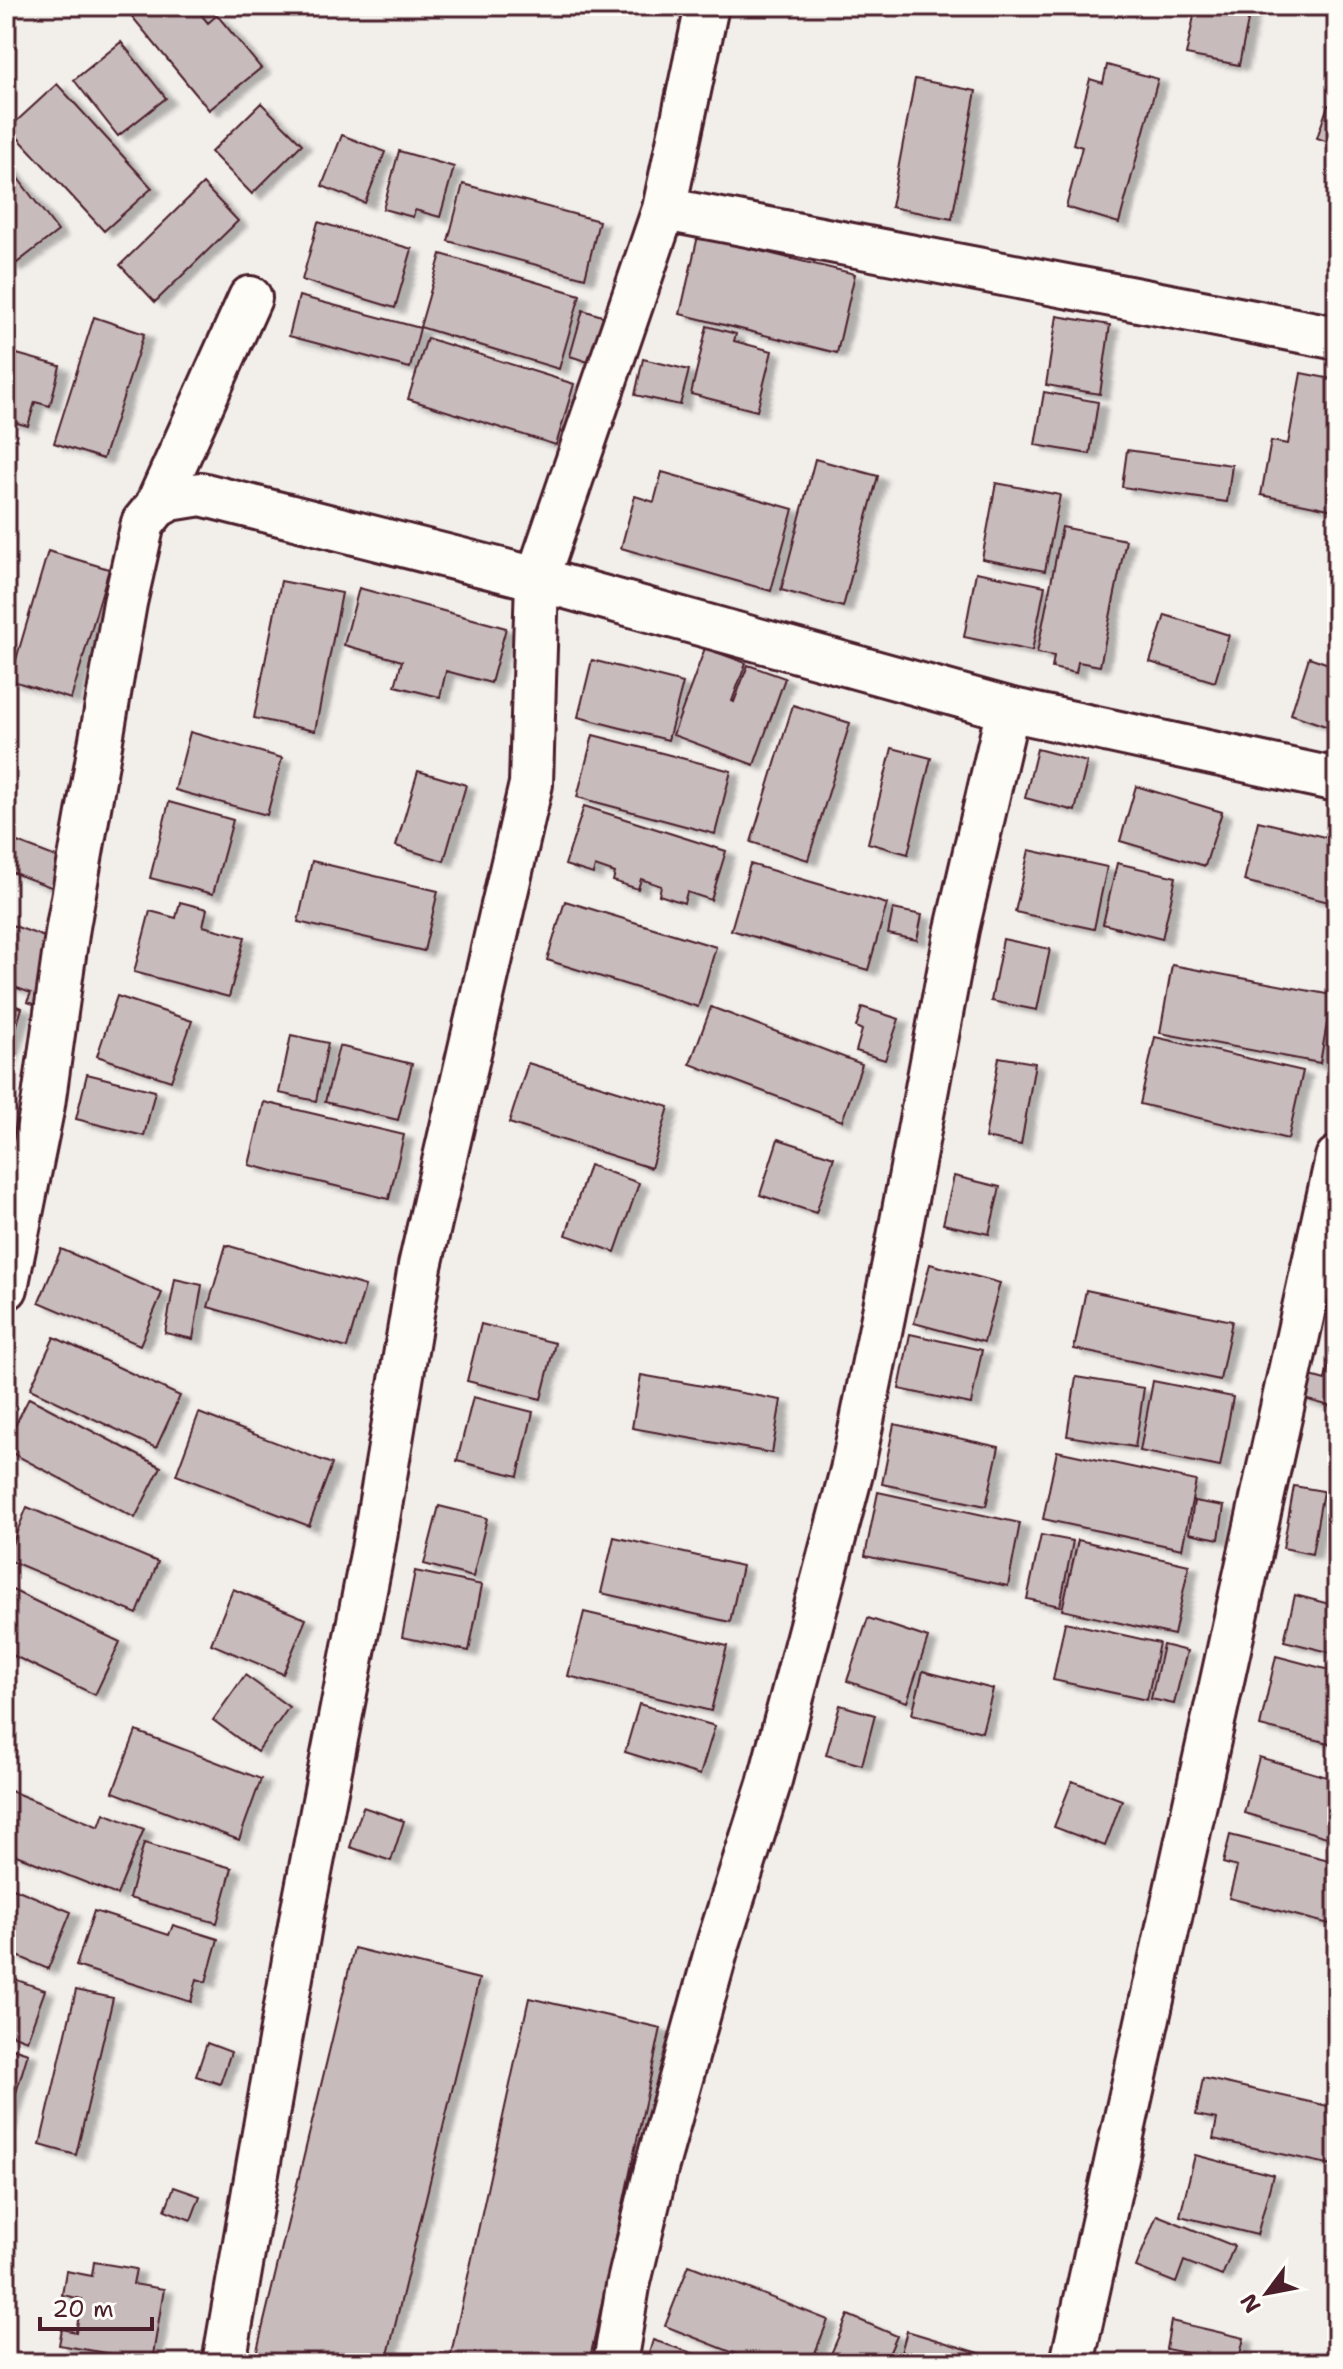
<svg xmlns="http://www.w3.org/2000/svg" width="1343" height="2369" font-family="'Shantell Sans',sans-serif">
	<defs>
		<filter id="shadow"><feDropShadow dx="9" dy="5" stdDeviation="2" flood-color="#0004"/></filter>
	</defs>
	<rect width="100%" height="100%" fill="#f2efeb"/>
	<filter id="ink" filterUnits="userSpaceOnUse"><feTurbulence type="fractalNoise" baseFrequency=".0125" numOctaves="2"/><feDisplacementMap in="SourceGraphic" scale="16" xChannelSelector="R" yChannelSelector="G"/><feConvolveMatrix kernelMatrix="1 2 1 2 8 2 1 2 1" color-interpolation-filters="sRGB"/></filter>
	<g filter="url(#ink)">
		<path fill="#c8bbbb" stroke="#4a1f2b" stroke-width="2" filter="url(#shadow)" d="M128,6H194L208,23L217,15L261,68L209,110L125,8Z
			M1196,6H1251L1239,65L1186,55Z
			M121,42L166,98L118,136L74,80Z
			M1107,65L1158,79L1119,223L1066,207L1082,147L1073,144L1090,79L1103,83Z
			M915,79L976,91L952,219L891,207Z
			M57,84L152,188L104,231L9,128Z
			M261,103L302,144L252,194L211,152Z
			M1328,105L1337,108V145L1317,138Z
			M342,135L385,152L365,203L322,186Z
			M399,151L454,167L440,217L415,210L413,217L383,209Z
			M7,164L58,231L13,266L6,257Z
			M203,184L238,221L155,302L120,265Z
			M463,184L599,221L585,278L448,241Z
			M318,222L412,249L395,308L302,280Z
			M698,236L855,274L837,353L680,314Z
			M441,254L580,295L559,369L420,327Z
			M299,296L420,328L410,368L289,336Z
			M583,310L605,317L591,363L570,356Z
			M1057,316L1110,325L1100,394L1046,385Z
			M94,317L144,334L103,459L54,443Z
			M707,326L736,334L734,341L772,351L757,411L691,394Z
			M427,338L574,384L556,445L408,399Z
			M6,351L60,366L50,406L35,402L28,426L6,420Z
			M643,359L689,370L680,405L635,395Z
			M1301,373L1337,380V494L1334,510L1261,495L1271,441L1288,444Z
			M1044,392L1098,402L1090,454L1035,445Z
			M1127,450L1232,465L1227,502L1122,487Z
			M815,459L878,476L843,607L781,590Z
			M662,472L793,509L771,591L621,548L635,496L654,502Z
			M996,483L1060,495L1045,571L982,559Z
			M1062,527L1126,540L1100,666L1078,662L1076,673L1052,668L1054,656L1037,653Z
			M48,551L109,569L71,699L10,680Z
			M976,572L1045,586L1032,651L964,637Z
			M281,581L342,593L315,731L254,718Z
			M359,588L506,628L491,683L446,671L440,697L395,686L402,661L344,645Z
			M1165,615L1229,635L1215,682L1150,662Z
			M705,648L746,663L732,701L734,702L748,665L785,678L754,765L673,735Z
			M1309,657L1337,667V730L1291,714Z
			M592,660L683,683L668,740L578,717Z
			M793,705L850,723L808,860L751,842Z
			M190,732L282,758L267,815L175,790Z
			M593,735L731,771L715,834L577,797Z
			M892,748L931,758L908,854L868,843Z
			M1037,749L1087,762L1075,811L1025,798Z
			M418,771L466,785L444,861L396,846Z
			M1136,786L1222,812L1205,866L1120,841Z
			M169,802L233,820L213,894L150,878Z
			M584,806L726,851L711,900L687,892L684,903L659,895L661,886L641,879L638,889L613,881L615,873L595,866L593,874L565,865Z
			M1258,821L1337,840V904L1244,881Z
			M12,840L67,861L56,889L6,870V857Z
			M1029,850L1107,867L1094,929L1015,912Z
			M312,861L438,891L424,951L298,922Z
			M1117,863L1176,877L1162,939L1103,924Z
			M750,864L887,904L868,970L731,930Z
			M565,901L716,947L698,1007L547,960Z
			M180,902L207,909L203,926L245,937L229,997L134,972L150,911L176,918Z
			M893,909L922,915L917,940L888,934Z
			M6,923L53,940L38,983L55,989L48,1009L27,1002L31,993L6,984Z
			M1003,939L1050,949L1037,1010L991,1001Z
			M1172,965L1332,995L1320,1063L1160,1033Z
			M117,996L192,1021L171,1081L97,1056Z
			M6,1003L22,1008L6,1062Z
			M711,1007L862,1064L842,1121L690,1064Z
			M862,1007L899,1019L885,1060L856,1051L862,1030L856,1027Z
			M291,1035L328,1043L316,1101L279,1093Z
			M1155,1037L1303,1071L1288,1139L1140,1104Z
			M339,1046L412,1064L398,1120L325,1102Z
			M999,1057L1035,1063L1021,1145L985,1138Z
			M528,1063L669,1107L651,1168L509,1123Z
			M87,1074L155,1091L144,1136L76,1119Z
			M264,1102L404,1135L389,1199L249,1165Z
			M778,1139L834,1157L816,1213L760,1195Z
			M589,1165L639,1183L615,1252L566,1235Z
			M954,1176L1000,1187L989,1234L943,1224Z
			M226,1245L365,1286L347,1348L208,1307Z
			M61,1249L162,1293L140,1345L39,1302Z
			M930,1264L1000,1283L984,1342L914,1323Z
			M175,1279L202,1285L193,1339L165,1333Z
			M1086,1290L1232,1321L1220,1380L1074,1349Z
			M481,1324L555,1343L541,1399L467,1381Z
			M910,1334L982,1350L971,1404L899,1389Z
			M54,1337L180,1396L156,1448L30,1389Z
			M1331,1356L1337,1358V1408L1301,1398L1307,1375L1325,1380Z
			M641,1375L781,1400L772,1453L632,1428Z
			M1076,1377L1144,1388L1135,1447L1067,1436Z
			M1153,1381L1233,1397L1220,1467L1140,1451Z
			M473,1397L533,1412L518,1476L457,1461Z
			M29,1398L161,1467L135,1518L6,1450V1443Z
			M199,1413L332,1464L309,1526L176,1475Z
			M894,1424L999,1447L986,1506L882,1484Z
			M1057,1451L1196,1481L1182,1549L1043,1519Z
			M1294,1486L1323,1491L1312,1554L1283,1548Z
			M878,1492L1020,1523L1008,1586L865,1556Z
			M1194,1501L1224,1506L1219,1539L1189,1533Z
			M439,1506L487,1518L473,1577L424,1564Z
			M27,1507L158,1562L137,1614L6,1559Z
			M1041,1535L1073,1541L1060,1606L1027,1599Z
			M614,1537L742,1566L730,1622L601,1593Z
			M1078,1540L1189,1565L1174,1635L1062,1610Z
			M415,1571L482,1585L469,1651L402,1637Z
			M6,1587L120,1642L95,1695L6,1652Z
			M233,1589L306,1619L283,1674L211,1644Z
			M1295,1595L1337,1606V1654L1284,1641Z
			M584,1612L727,1646L711,1711L568,1676Z
			M868,1618L928,1638L907,1702L847,1681Z
			M1065,1622L1159,1643L1147,1700L1053,1680Z
			M1163,1645L1187,1651L1174,1704L1151,1699Z
			M1276,1656L1337,1672V1745L1260,1726Z
			M923,1671L993,1689L982,1732L912,1714Z
			M245,1675L289,1707L257,1752L213,1720Z
			M639,1704L715,1726L700,1775L625,1752Z
			M840,1705L875,1715L862,1765L826,1755Z
			M136,1731L261,1779L239,1840L113,1792Z
			M1259,1757L1337,1780V1840L1244,1813Z
			M1072,1781L1122,1800L1105,1846L1054,1827Z
			M6,1789L99,1827L104,1813L144,1829L117,1895L6,1851Z
			M363,1807L404,1821L391,1861L350,1847Z
			M1230,1835L1337,1862V1926L1229,1898L1237,1867L1223,1863Z
			M144,1843L232,1868L217,1923L129,1898Z
			M6,1885L71,1912L48,1969L6,1951Z
			M94,1911L169,1935L173,1925L218,1939L206,1982L197,1979L191,2002L76,1966Z
			M354,1948L479,1979L386,2363H254Z
			M6,1976L45,1990L27,2040L6,2032Z
			M76,1990L113,1998L76,2155L40,2145Z
			M529,1998L661,2028L589,2363H449Z
			M207,2043L231,2052L220,2084L196,2076Z
			M6,2046L28,2053L6,2126Z
			M1203,2078L1337,2108V2166L1213,2139L1217,2119L1196,2115Z
			M1195,2155L1273,2175L1257,2235L1180,2216Z
			M174,2187L200,2196L191,2220L165,2210Z
			M1157,2215L1234,2246L1222,2276L1184,2261L1176,2283L1136,2267Z
			M94,2262L136,2269L133,2284L164,2289L152,2361L59,2345L62,2329L76,2332L82,2299L62,2295L66,2271L92,2276Z
			M689,2265L828,2320L811,2363H759L665,2326Z
			M848,2315L897,2336L885,2363H827Z
			M1171,2321L1244,2338L1238,2363L1166,2349Z
			M907,2331L989,2356L987,2363H898Z
			M653,2340L722,2363H646Z"/>
		<g fill="none" stroke-linecap="round" stroke-linejoin="round">
			<defs>
				<path id="minor" d="M664,209L1337,338
					M156,507L250,298
					M6,1288L43,1105L68,927L125,603L143,523L156,507L170,499L201,494L537,579L1008,709L1337,780
					M224,2363L302,1914L373,1549L420,1266L531,784L537,579L664,209L707,6
					M615,2363L628,2286L656,2169L719,1941L769,1784L852,1470L896,1253L957,929L1008,709
					M1072,2363L1337,1158"/>
			</defs>
			<use href="#minor" stroke="#4a1f2b" stroke-width="48"/>
			<use href="#minor" stroke="#fdfcf7" stroke-width="42"/>
		</g>
	</g>
	<rect width="1343" height="2369" fill="none" stroke="#fdfcf7" stroke-width="32"/>
	<rect x="16" y="16" width="1311" height="2337" fill="none" stroke="#4a1f2b" stroke-width="3" filter="url(#ink)"/>
	<g transform="translate(1267 2293) rotate(238)" stroke="#fdfcf7" stroke-width="6" paint-order="stroke">
	<path d="M0-6L14 30L0 20L-14 30Z" fill="#4a1f2b"/>
	<text y="-12" font-size="22" font-weight="bold" text-anchor="middle" fill="#4a1f2b">N</text>
	</g>
	<path d="M40 2317v12h112v-12" fill="none" stroke="#4a1f2b" stroke-width="4"/>
	<text x="52" y="2317" font-size="24" fill="#4a1f2b" stroke="#fdfcf7" stroke-width="6" paint-order="stroke">20 m</text>
</svg>
